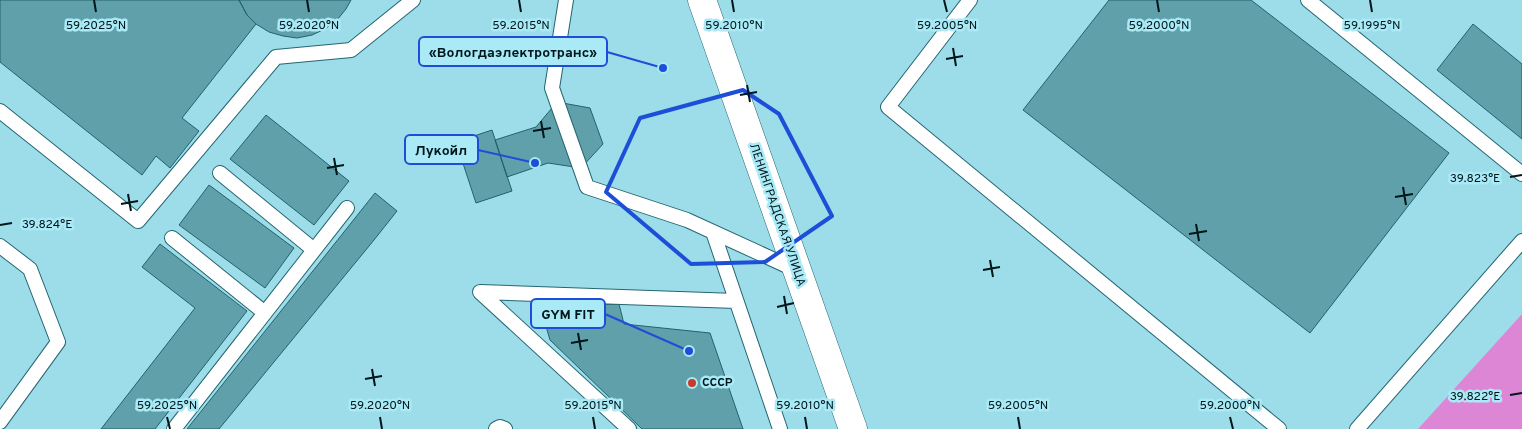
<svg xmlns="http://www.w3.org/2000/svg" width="1522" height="429" font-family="Overpass,sans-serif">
	<rect width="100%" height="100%" fill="#9cdde9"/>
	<path fill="#de86d6" d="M1522,314V429H1418Z"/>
	<path fill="#60a0ab" stroke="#20636d" d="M0,0H239L247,15L256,24L182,118L199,131L170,168L156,156L142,175L0,62Z
		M239,0H351L346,9L337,20L325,29L312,35L297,38L283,36L269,32L256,24L247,15Z
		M1109,0H1251L1449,153L1310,333L1023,110Z
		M1473,24L1522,64V139L1437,70Z
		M557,102L590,108L603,144L581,168L548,163L507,177L495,140L536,127Z
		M266,115L349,181L314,225L230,159Z
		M492,130L512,191L476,203L456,142Z
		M209,185L294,248L265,288L179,225Z
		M375,193L397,211L374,240L219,429H187Z
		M160,244L247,311L155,429H101L195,308L142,267Z
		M619,304L624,324L710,333L743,429H642L550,340L540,306Z"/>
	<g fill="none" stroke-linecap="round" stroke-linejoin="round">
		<defs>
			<path id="lane" d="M566,0L552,88L587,187L687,220L796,270
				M970,0L888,107L1279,429
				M1308,0L1522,174
				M0,111L138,221L276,57L351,50L413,0
				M220,173L314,250
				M713,232L780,429
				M172,238L265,313
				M0,246L30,269L58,342L0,422
				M174,429L347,208
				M496,429L500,427L505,429
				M629,429L480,292L736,301
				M1357,429L1522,241"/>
			<path id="secondary" d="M702,0L853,429"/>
		</defs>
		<use href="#lane" stroke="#246671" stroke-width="16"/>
		<use href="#secondary" stroke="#246671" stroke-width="29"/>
		<use href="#lane" stroke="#fff" stroke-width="14"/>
		<use href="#secondary" stroke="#fff" stroke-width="28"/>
	</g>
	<path fill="none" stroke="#1d4ed8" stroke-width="4" stroke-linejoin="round" d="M743,90L779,114L832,216L765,262L691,264L606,192L640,118Z"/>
	<path fill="none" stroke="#00161a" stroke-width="2" d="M94,0L96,12M307,0L309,12M519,0L521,12M732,0L734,12M944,0L947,12M1157,0L1159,12M1370,0L1372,12M953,48L956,66M946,59L963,56M747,85L750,102M740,95L757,92M541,121L544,138M533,131L551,128M334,158L337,175M327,168L344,165M1510,177L1522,175M1403,187L1406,205M128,194L131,211M1395,197L1413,194M121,204L138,201M1196,224L1199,241M0,225L12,223M1189,234L1207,231M990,260L993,277M983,270L1000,267M784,296L787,314M777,307L794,303M578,333L581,350M571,343L588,340M372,369L375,386M365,379L382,376M1510,395L1522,393M167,417L170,429M380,417L382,429M593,417L595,429M805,417L807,429M1018,417L1020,429M1230,417L1233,429"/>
	<circle fill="#c83b2b" stroke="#a9eaf6" stroke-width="2" cx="692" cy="383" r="5"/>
	<g text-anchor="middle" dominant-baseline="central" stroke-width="5" stroke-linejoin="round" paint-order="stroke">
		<g font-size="12" fill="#00161a" stroke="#a9eaf6">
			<text transform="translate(777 215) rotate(71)">ЛЕНИНГРАДСКАЯ УЛИЦА</text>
		</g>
		<g font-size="12" font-weight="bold" fill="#00161a" stroke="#a9eaf6" text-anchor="start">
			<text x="702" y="383">СССР</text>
		</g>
	</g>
	<g font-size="12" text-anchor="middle" fill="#00161a" stroke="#a9eaf6" stroke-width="5" stroke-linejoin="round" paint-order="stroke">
		<text x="1372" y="29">59.1995°N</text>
		<text x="96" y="29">59.2025°N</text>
		<text x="309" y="29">59.2020°N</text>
		<text x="521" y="29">59.2015°N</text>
		<text x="734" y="29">59.2010°N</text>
		<text x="947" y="29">59.2005°N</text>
		<text x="1159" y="29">59.2000°N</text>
		<text x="1475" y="182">39.823°E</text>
		<text x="47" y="228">39.824°E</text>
		<text x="1475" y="400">39.822°E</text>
		<text x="167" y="409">59.2025°N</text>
		<text x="380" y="409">59.2020°N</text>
		<text x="593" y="409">59.2015°N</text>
		<text x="805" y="409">59.2010°N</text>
		<text x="1018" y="409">59.2005°N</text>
		<text x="1230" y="409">59.2000°N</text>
	</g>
	<path fill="none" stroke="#1d4ed8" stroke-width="2" d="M663 68L607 52M535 163L478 150M689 351L605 314"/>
	<g fill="#1d4ed8" stroke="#a9eaf6" stroke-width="2">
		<circle cx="663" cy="68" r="5"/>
		<circle cx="535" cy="163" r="5"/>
		<circle cx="689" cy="351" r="5"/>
	</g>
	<g fill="#a9eaf6" stroke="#1d4ed8" stroke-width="2">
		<rect x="419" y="37" width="188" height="29" rx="5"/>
		<rect x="405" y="135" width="73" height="29" rx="5"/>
		<rect x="531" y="299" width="74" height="29" rx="5"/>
	</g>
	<g font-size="14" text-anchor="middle" font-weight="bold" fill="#00161a">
		<text x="513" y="57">«Вологдаэлектротранс»</text>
		<text x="441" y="155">Лукойл</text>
		<text x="568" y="319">GYM FIT</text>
	</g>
</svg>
